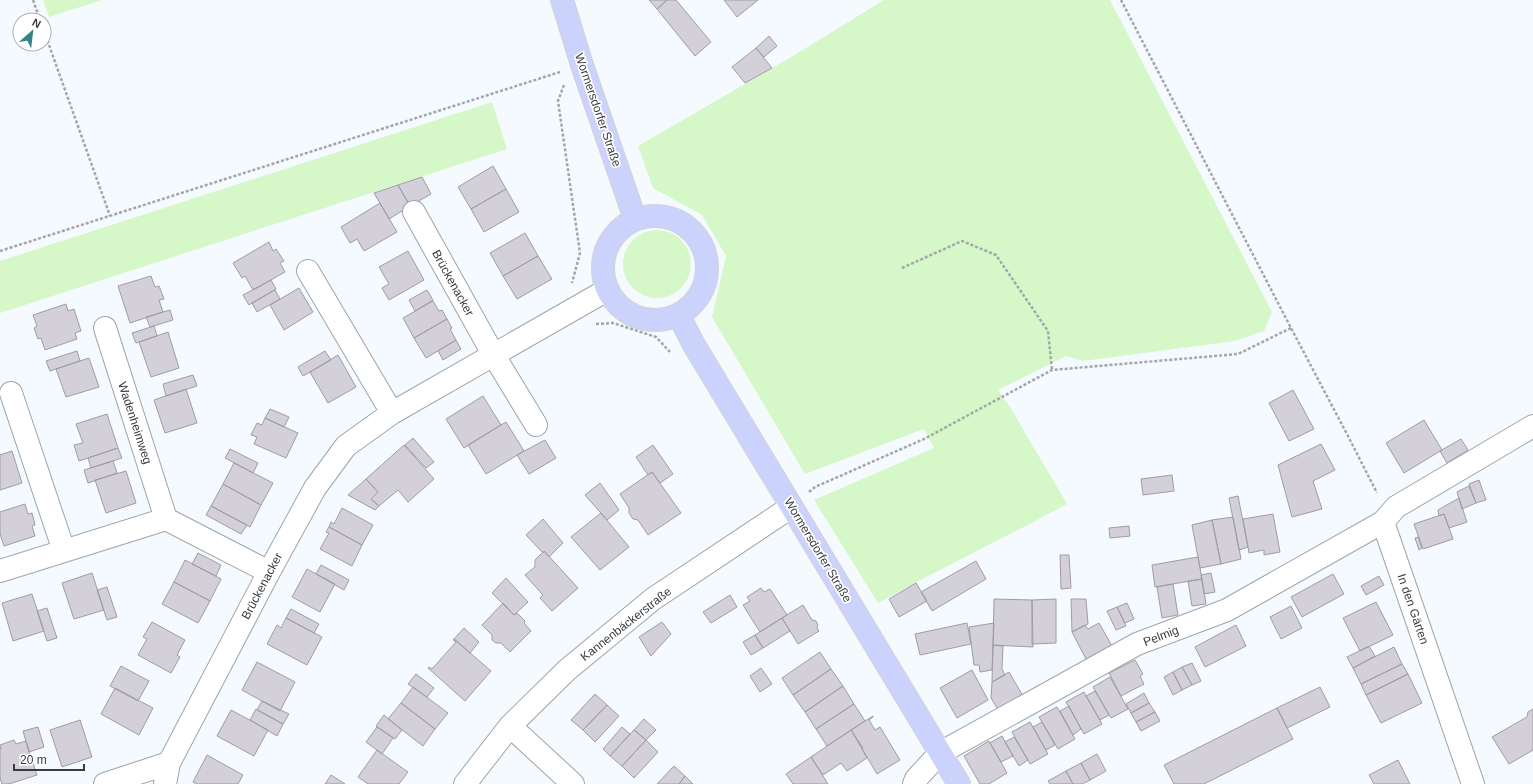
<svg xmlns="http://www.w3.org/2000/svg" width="1533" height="784" font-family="Helvetica,sans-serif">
	<rect width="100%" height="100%" fill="#f5faff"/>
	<path fill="#d6f7c8" d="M43,0H102L49,17Z
		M884,0H1110L1272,312L1264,331L1235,341L1083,361L1066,356L998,390L1010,407L1067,504C1004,538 940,569 878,603L814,500L934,448L924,429L805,474L712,317L726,256L702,215L653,188L638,146L788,59Z
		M492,102L507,149L0,313V261Z
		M623 264a34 34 0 1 1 68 0a34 34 0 1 1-68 0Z"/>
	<path fill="#d3d0da" stroke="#9f9ca6" d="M649,0H667L657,9Z
		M667,0H676L711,42L695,56L657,9Z
		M724,0H758L737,17Z
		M769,36L777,46L764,57L756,48Z
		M756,48L772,68L745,83L732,67Z
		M493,166L506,189L471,209L458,187Z
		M422,177L431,194L410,206L398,185Z
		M398,185L410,206L389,219L374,193Z
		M506,189L519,212L484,232L471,209Z
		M380,203L397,232L364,251L357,239L350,243L341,227Z
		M525,233L538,256L503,276L490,253Z
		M269,242L273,251L276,249L284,261L280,263L285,272L253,290L245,276L242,278L233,263Z
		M408,251L424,280L389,300L382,288L389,284L379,267Z
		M538,256L552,279L517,299L503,276Z
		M151,276L155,287L159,286L164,299L159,300L163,312L130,323L118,286Z
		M271,280L276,289L249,305L243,295Z
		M299,288L313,312L284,330L270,305Z
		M275,290L280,299L257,312L252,303Z
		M427,290L433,300L415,311L409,300Z
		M433,301L439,311L442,310L447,319L414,338L403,318Z
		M66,304L68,311L74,309L81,331L75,333L77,339L45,350L41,338L38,339L34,328L37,326L33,315Z
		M170,310L173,320L150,327L146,317Z
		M447,319L452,328L450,329L456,340L426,358L414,338Z
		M154,326L157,336L136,343L132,333Z
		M168,332L179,368L151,377L139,342Z
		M456,340L461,349L443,360L438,351Z
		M77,351L80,361L50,371L46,361Z
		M325,351L331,360L303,376L298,367Z
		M338,355L356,387L328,403L310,372Z
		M89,358L99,387L66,397L56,369Z
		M193,375L197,386L166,396L163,384Z
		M186,389L197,423L165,433L154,400Z
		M1293,390L1314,429L1289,441L1269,403Z
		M483,396L501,425L464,448L446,419Z
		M270,409L289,417L284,427L265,418Z
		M107,414L118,448L79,461L74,445L83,443L76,424Z
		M265,418L298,433L286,458L254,444L257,437L251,435L257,423L262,425Z
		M1424,420L1442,450L1404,473L1386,443Z
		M506,422L524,451L486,474L468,445Z
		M413,438L434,462L426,468L405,445Z
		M1461,439L1468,450L1447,463L1440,451Z
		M545,440L556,458L529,474L517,455Z
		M1321,444L1335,470L1313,481L1322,509L1292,517L1278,465Z
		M404,445L434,479L408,502L398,490L379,506L371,499L378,492L366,479Z
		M653,445L673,474L660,483L652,472L648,475L636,457Z
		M118,448L122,458L91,468L88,458Z
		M230,449L258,463L253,473L225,458Z
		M12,451L22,483L0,490V455Z
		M113,461L117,473L88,483L84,470Z
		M234,463L273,483L261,505L223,484Z
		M126,471L136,503L106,513L95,480Z
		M652,472L681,513L648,535L638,520L633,519L629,513V508L620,494Z
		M1172,475L1174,491L1143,495L1141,479Z
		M366,479L378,492L371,499L379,506L375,510L348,495Z
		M1479,480L1486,500L1476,503L1469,484Z
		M600,483L619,510L607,520L585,495Z
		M223,484L261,505L250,527L211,506Z
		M1469,486L1476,503L1462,509L1457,492Z
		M1238,496L1248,547L1239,550L1229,498Z
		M1459,498L1467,522L1449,528L1444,514L1439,516L1438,510Z
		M25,504L28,514L32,513L35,525L32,526L35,536L4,546L0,534V512Z
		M211,506L247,525L241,534L206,515Z
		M342,508L373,525L362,545L329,527L331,522L334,524Z
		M601,513L629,547L600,570L571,537Z
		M1273,514L1280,552L1264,555V550L1249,553L1243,519Z
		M1444,514L1453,539L1423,549L1414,524Z
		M1233,517L1241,559L1221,564L1212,520Z
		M543,519L563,543L549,557L544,551L543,553L526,535Z
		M1212,520L1221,564L1200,568L1192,525Z
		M1129,526L1130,536L1110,538L1109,528Z
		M329,527L362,545L352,566L320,549L329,533L326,532Z
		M1418,537L1422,548L1419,550L1415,538Z
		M544,551L578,588L552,611L540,598L543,595L525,575L535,567V560Z
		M198,553L221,565L216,576L192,564Z
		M1060,555H1069L1071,588L1061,589Z
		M1198,557L1202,579L1155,587L1152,565Z
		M185,560L221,579L210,601L174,582Z
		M976,561L986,579L932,611L921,592Z
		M321,565L349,580L344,590L316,574Z
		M307,569L335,584L320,612L292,597Z
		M92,573L104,610L74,619L62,583Z
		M1211,573L1215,592L1204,594L1201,575Z
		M1333,574L1344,594L1302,617L1291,597Z
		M1379,576L1384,585L1366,595L1361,586Z
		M506,578L528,602L514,615L492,593Z
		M1202,579L1206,604L1192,606L1188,581Z
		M174,582L210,601L198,623L162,604Z
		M916,583L927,601L899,617L889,599Z
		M1173,584L1178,615L1162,618L1157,587Z
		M107,587L117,617L107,620L97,590Z
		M761,588L764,592L770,589L787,615L760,632L743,605L750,601L747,597Z
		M32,594L44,631L13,641L2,603Z
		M730,595L737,607L711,623L703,612Z
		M994,599L1032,600L1033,647L993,645Z
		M1056,599V643L1032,644V600Z
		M1071,599H1086L1088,624L1072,632Z
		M1376,602L1393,635L1360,651L1343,618Z
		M503,603L514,615L517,613L525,621L524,623L531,631L510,652L501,643H496L492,640V635L482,625Z
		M1127,603L1134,619L1125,623L1117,607Z
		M803,605L812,620L816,621L818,625L817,628L819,631L798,644L782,618Z
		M1291,606L1302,628L1281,639L1270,617Z
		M1117,607L1126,626L1116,630L1107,611Z
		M47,608L57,638L47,641L37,611Z
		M291,609L319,624L314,633L286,618Z
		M286,618L322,637L307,665L267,644L277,625L281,628Z
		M782,618L790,631L763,648L755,635Z
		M152,622L185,640L177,655L180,657L171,673L138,655L147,639L143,637Z
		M662,622L671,634L651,656L639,637Z
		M967,623L971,644L920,655L915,634Z
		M994,623L992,670L980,672L979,665H974L969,627Z
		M1099,623L1112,646L1086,659L1072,632L1085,625L1088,629Z
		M1236,625L1246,646L1205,667L1195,647Z
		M464,628L479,642L470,653L454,639Z
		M755,635L763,648L751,655L743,642Z
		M454,639L491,671L465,701L428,668L429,667L432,669L456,642L453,640Z
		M993,645L1003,646L1002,669L1005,675L992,682Z
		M1369,646L1375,656L1353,668L1347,657Z
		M1394,647L1402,664L1361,684L1353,668Z
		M820,652L831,669L793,695L782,678Z
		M1135,660L1143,674L1140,676L1144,684L1121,696L1109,673Z
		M257,662L295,682L280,711L242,690Z
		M1192,663L1201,681L1192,685L1182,667Z
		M1402,664L1408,674L1366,695L1361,684Z
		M121,666L149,681L138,701L110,686Z
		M1182,667L1192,685L1182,690L1173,672Z
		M761,668L772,684L760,692L750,676Z
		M831,669L843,686L805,712L793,695Z
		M972,670L988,700L957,718L940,688Z
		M1009,672L1023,696L999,711L991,698L992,682Z
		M1173,672L1182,690L1173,695L1164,677Z
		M416,674L434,688L427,697L408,684Z
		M1408,674L1422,703L1381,723L1366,695Z
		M1110,677L1128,709L1111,718L1093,687Z
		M843,686L854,704L816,729L805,712Z
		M413,687L448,713L435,729L401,703Z
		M1320,687L1330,707L1287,728L1277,708Z
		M115,688L153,708L139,735L101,714Z
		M1095,691L1109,715L1100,720L1086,696Z
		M1084,692L1102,724L1084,734L1066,702Z
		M1144,693L1149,703L1131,713L1126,704Z
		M595,694L607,705L583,730L571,720Z
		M262,701L289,714L283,724L257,710Z
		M401,703L435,729L423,746L388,719Z
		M1149,703L1155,712L1136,722L1131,713Z
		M854,704L865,721L827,746L816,729Z
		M607,705L619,716L595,742L583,730Z
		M1069,706L1081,729L1073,735L1060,711Z
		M1057,707L1075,739L1058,749L1039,717Z
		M1277,708L1293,739L1204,784H1174L1164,765Z
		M256,709L283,724L277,736L250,720Z
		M1533,709V750L1509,764L1492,737L1527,717L1528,712Z
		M231,710L268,730L254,756L217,736Z
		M1155,712L1160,721L1141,731L1136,722Z
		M384,715L402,730L395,739L376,726Z
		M873,716V717L869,720L875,730L880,727L900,760L877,774L851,730Z
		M644,719L656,730L646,740L634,730Z
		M80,720L92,757L62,767L50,730Z
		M1030,722L1048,754L1030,764L1012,732Z
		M1042,722L1055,745L1046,750L1033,727Z
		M38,727L44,747L29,752L23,731Z
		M377,727L393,738L382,754L366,742Z
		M622,727L630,734L610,756L603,749Z
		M634,730L646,740L622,766L610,756Z
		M851,730L863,748L862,749L867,758L847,771L841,763L823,775L811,757Z
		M1002,736L1013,756L1001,762L990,743Z
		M1014,737L1028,760L1019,766L1005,742Z
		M14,740L16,744L26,741L37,775L9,784H2L0,778V749H1L0,745Z
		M646,740L658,752L634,778L622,766Z
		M989,741L1007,773L989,784H980L964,756Z
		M377,750L408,772L399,784H368L358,777Z
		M1097,754L1106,771L1090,780L1081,763Z
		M207,755L243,775L238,784H197L193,782Z
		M811,757L828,784H793L786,774Z
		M1398,760L1410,784H1374L1369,775Z
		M1081,763L1090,780L1082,784H1073L1066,771Z
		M674,766L685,776L679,784H657Z
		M1066,771L1073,784H1050L1048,781Z
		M331,775L345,784H325Z
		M685,776L693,784H679Z"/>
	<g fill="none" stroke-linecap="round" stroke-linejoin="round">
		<defs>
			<path id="minor" d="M414,212L493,354L536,425
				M308,271L392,413
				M105,328L166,519
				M11,393L64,551
				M1383,522L1473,784
				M0,571L166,519L269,572
				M510,726L573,784
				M105,784L169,763
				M165,784L169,763L269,572L315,488L346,446L392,413L607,290
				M465,784L510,726L567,670L653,599L791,507
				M914,784L916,779L940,753L1137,644L1227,610L1383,522L1396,507L1533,426"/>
			<path id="major" d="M562,0L582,65L635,219
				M603 268a52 52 0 1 1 104 0a52 52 0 1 1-104 0Z
				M679,316L694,345L959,784"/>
		</defs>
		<use href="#minor" stroke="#9ea4ad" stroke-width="24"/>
		<use href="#major" stroke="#d3d4d5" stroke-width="24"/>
		<path stroke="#a3a6ab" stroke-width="2.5" stroke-dasharray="3 2" stroke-linecap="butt" d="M33,0L40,20
			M1121,0L1291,328L1348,436L1377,493
			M44,31L110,216
			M564,85L558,101L580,253L572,283
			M0,251L560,72
			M902,268L962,241L996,255L1048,331L1052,370
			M596,324L613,323L656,337L670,352
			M809,492L815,487L924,439L1052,370L1238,354L1291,328"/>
		<use href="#minor" stroke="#fff" stroke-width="22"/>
		<use href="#major" stroke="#cbd2fc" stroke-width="22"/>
	</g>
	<g text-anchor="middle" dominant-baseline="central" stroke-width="3.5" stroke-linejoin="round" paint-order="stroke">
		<g font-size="12" fill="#393b3f" stroke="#fff">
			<text transform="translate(598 110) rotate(71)">Wormersdorfer Straße</text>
			<text transform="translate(453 283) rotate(61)">Brückenacker</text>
			<text transform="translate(135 423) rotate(72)">Wadenheimweg</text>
			<text transform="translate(818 550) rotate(59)">Wormersdorfer Straße</text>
			<text transform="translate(262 586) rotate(-62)">Brückenacker</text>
			<text transform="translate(1413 609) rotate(71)">In den Gärten</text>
			<text transform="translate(626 624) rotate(-38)">Kannenbäckerstraße</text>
			<text transform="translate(1161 636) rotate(-21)">Pelmig</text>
		</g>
	</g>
	<g transform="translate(32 32) rotate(28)"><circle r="19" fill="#ffffff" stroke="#b0b1b2"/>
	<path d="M0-3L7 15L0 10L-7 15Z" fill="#388185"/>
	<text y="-6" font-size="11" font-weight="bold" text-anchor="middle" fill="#393b3f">N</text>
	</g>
	<path d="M14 764v6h70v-6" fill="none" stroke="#393b3f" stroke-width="2"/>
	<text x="20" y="764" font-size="12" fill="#393b3f" stroke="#ffffff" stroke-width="3" paint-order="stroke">20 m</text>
</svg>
